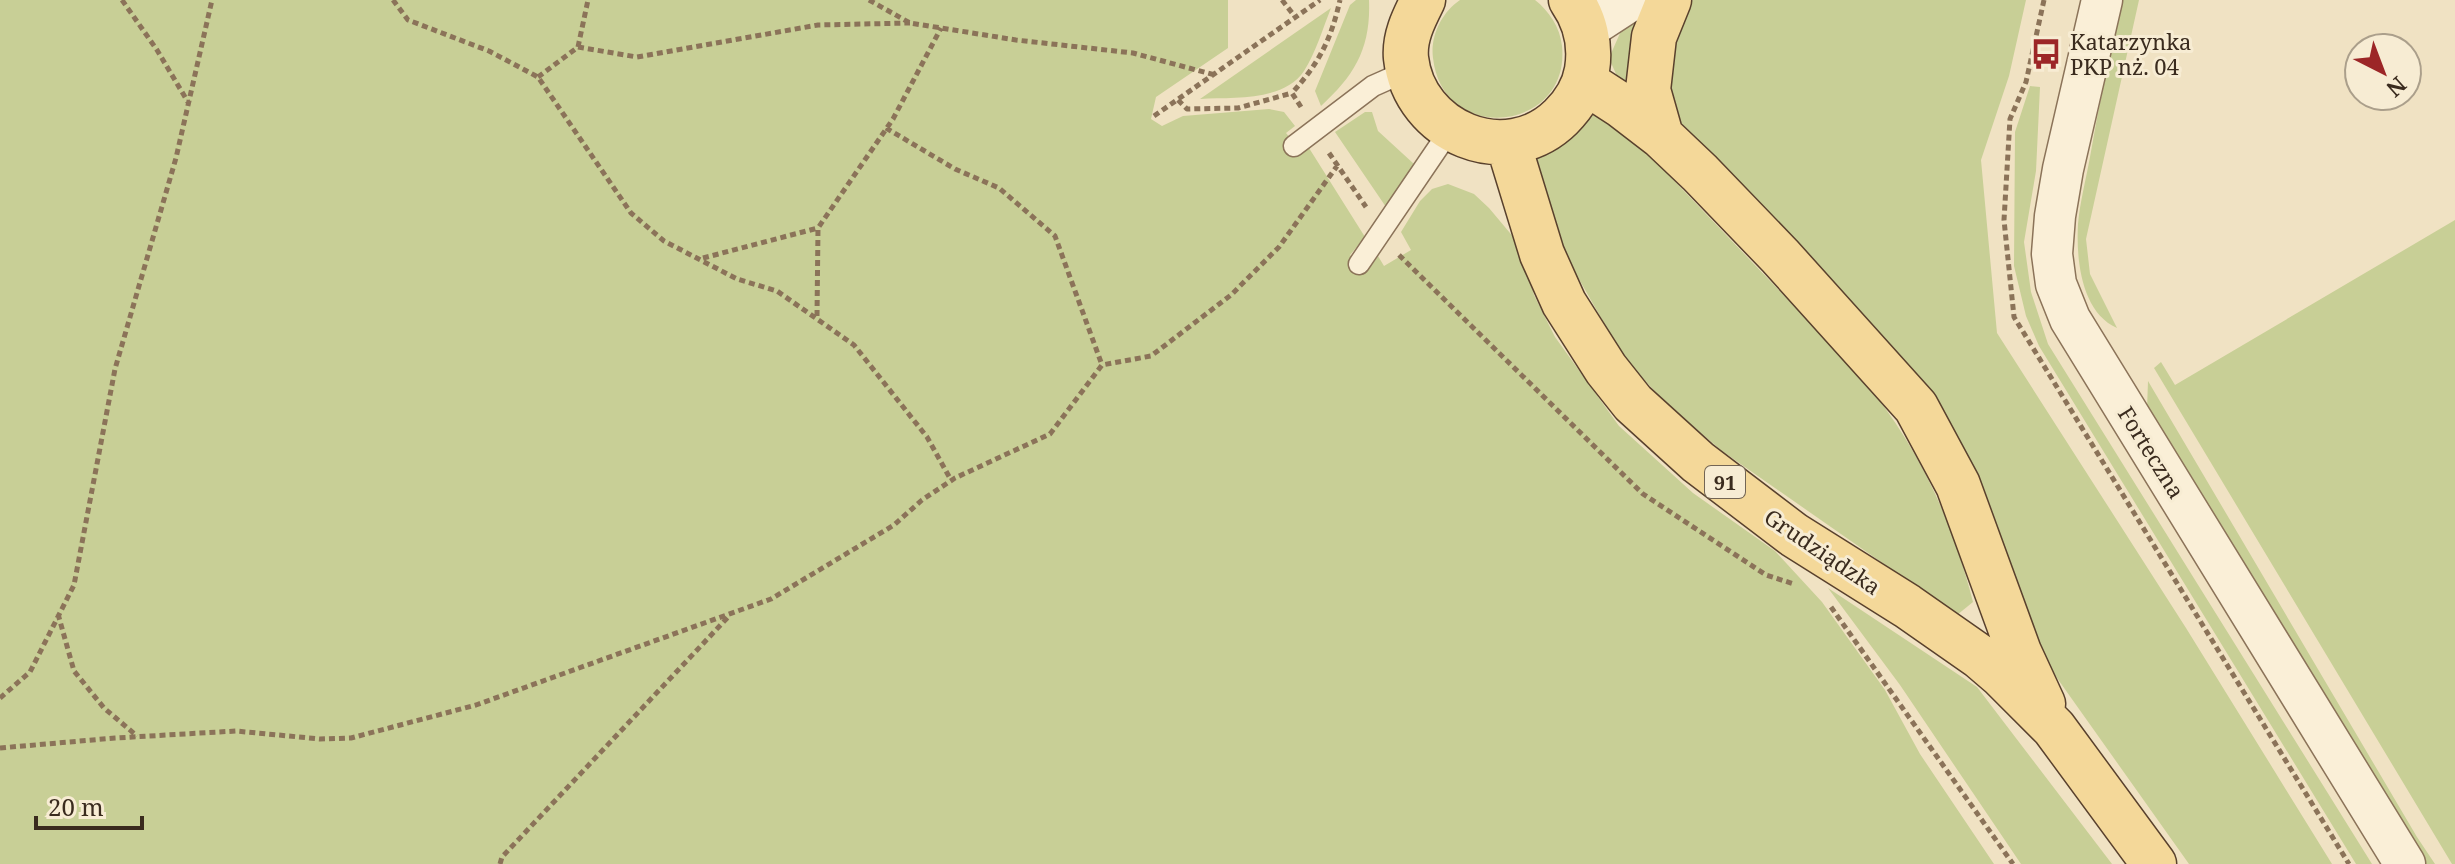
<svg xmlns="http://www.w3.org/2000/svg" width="2455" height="864" font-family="'Noto Serif',serif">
	<rect width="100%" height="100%" fill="#f0e2c3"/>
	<path fill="#c8cf96" d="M0,0H1228V48L1156,97L1151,119L1162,126L1183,116L1269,109L1284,112L1295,126L1286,133L1303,153L1309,148L1365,237L1350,255L1367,272L1378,256L1384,266L1411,250L1401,232L1420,201L1432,189L1448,184L1474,194L1489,208L1515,239L1526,262L1534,295L1555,337L1619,426L1693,493L1775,551L1822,602L1885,690L1920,754L1994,864H0Z
		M1356,0H1369C1371,48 1355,75 1321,106L1315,91L1350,5Z
		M1460,0H1535C1549,11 1560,27 1562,46C1571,131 1443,147 1433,58C1430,36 1442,12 1460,0Z
		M1693,0H2026L2009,76L1981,160L1997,333L2186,628L2332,864H2189L2035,647L1937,411L1895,350L1680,123L1665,86L1677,15Z
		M2123,0H2139L2086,239L2090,274L2117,328C2081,312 2076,259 2078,224C2080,202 2086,179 2090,157C2099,104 2110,52 2123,0Z
		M1641,4L1632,77L1623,90L1609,58L1629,13Z
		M1331,8C1323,28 1316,52 1304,71C1283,102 1233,97 1200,99Z
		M2030,86L2040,87L2036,171L2024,242L2031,292L2048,344L2372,864H2356L2039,346L2026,316L2014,266L2015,132Z
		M1598,106L1643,148L1859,374C1916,443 1951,515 1973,602L1957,615L1722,451L1668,405L1625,360L1563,251L1527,161L1554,149Z
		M1365,112H1372L1378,131L1414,164L1416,170L1386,207L1335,132Z
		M2455,220V864H2452L2154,368L2161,362L2175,385Z
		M2148,381L2417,837L2435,864H2416L2147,410Z
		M1828,588L1977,687L2112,864H2021L1900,685Z"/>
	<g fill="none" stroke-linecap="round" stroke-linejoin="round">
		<defs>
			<path id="service" d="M1294,146L1373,86L1409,70
				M1359,264L1450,130"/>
			<path id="minor" d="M2102,0L2063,169L2055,216L2052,254L2056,284L2070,319L2405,864"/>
			<path id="tertiary" d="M1585,28L1628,0"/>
			<path id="primary" d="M1423,0C1414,18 1404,37 1406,58C1414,132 1506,171 1561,117C1574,104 1584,88 1587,70C1591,45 1585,20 1571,0
				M1585,82L1622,106L1661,136L1700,173L1780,256L1916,407L1958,485L2019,652L2043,704
				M1661,136L1648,90L1654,37L1669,0
				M1508,143L1542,254L1564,303L1606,369L1633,403L1698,462L1794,535L1907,606L1980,657L2001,675L2054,728L2154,864"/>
		</defs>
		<use href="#service" stroke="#8b7359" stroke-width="23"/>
		<use href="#minor" stroke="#8b7359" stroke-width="43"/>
		<use href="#tertiary" stroke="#8b7359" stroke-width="47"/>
		<use href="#primary" stroke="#59412d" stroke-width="47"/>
		<path stroke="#8b7359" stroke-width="5" stroke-dasharray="6 4" stroke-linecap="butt" d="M122,0L157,50L188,102
			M393,0L408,20L489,51L538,77L631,213L664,241L737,279L777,291L854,345L927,437L951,480
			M869,0L910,23L1016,40L1133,53L1215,75
			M1282,0L1296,18
			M2044,0L2026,82L2010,119L2004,220L2014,317L2349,864
			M578,47L588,0
			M538,77L578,47L637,57L818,25L910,23
			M1178,100L1187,109L1238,108L1292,93
			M1301,107L1292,93C1319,63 1331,40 1340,0
			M1154,116L1320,0
			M886,128L955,169L999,188L1055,236L1102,365
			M1329,153L1366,207
			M1399,255L1643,494L1766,575L1794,584
			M703,258L818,228
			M817,316L818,228L893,119L941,28
			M1831,607L2013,864
			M58,614L74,671L104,708L137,736
			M0,698L30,672L74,585L115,369L176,158L212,0
			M0,748L115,738L236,731L320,739L351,738L476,705L771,599L894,525L922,500L955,478L1050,434L1102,365L1151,356L1231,295L1279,247L1337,166
			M500,864L502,857L730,615"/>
		<use href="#service" stroke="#faefd7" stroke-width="20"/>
		<use href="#minor" stroke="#faefd7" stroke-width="40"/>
		<use href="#tertiary" stroke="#faefd7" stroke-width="44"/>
		<use href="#primary" stroke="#f4d899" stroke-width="44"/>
	</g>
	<defs>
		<symbol id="bus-bare" viewBox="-9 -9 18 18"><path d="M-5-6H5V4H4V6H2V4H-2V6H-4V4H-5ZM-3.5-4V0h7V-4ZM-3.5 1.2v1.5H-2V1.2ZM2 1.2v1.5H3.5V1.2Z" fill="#9c2627" stroke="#f7ecd3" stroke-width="2.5" paint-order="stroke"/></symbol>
	</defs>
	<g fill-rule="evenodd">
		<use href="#bus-bare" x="2024" y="32" width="44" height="44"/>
	</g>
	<g text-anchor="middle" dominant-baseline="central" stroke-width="6" stroke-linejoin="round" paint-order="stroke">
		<rect fill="#f7ecd3" stroke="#736554" stroke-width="2" x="1705" y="466" width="40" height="32" rx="6"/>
		<g font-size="20" font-weight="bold" fill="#3a2b1e">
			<text x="1725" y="482">91</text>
		</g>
		<g font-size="22" fill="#3a2b1e" stroke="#f7ecd3" text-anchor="start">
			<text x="2070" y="41">Katarzynka<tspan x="2070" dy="25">PKP nż. 04</tspan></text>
		</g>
		<g font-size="22" fill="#3a2b1e" stroke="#f7ecd3">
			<text transform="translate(2152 452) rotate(58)">Forteczna</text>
			<text transform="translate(1823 551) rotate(34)">Grudziądzka</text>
		</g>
	</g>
	<g transform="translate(2383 72) rotate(138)"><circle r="38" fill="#f7ecd3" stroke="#ab9f8b" stroke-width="2"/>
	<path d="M0-6L14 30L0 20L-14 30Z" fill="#9c2627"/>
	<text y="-12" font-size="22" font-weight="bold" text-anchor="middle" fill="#3a2b1e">N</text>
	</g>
	<path d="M36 816v12h106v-12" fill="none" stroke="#3a2b1e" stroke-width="4"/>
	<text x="48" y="816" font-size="24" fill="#3a2b1e" stroke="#f7ecd3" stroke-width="6" paint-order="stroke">20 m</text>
</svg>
